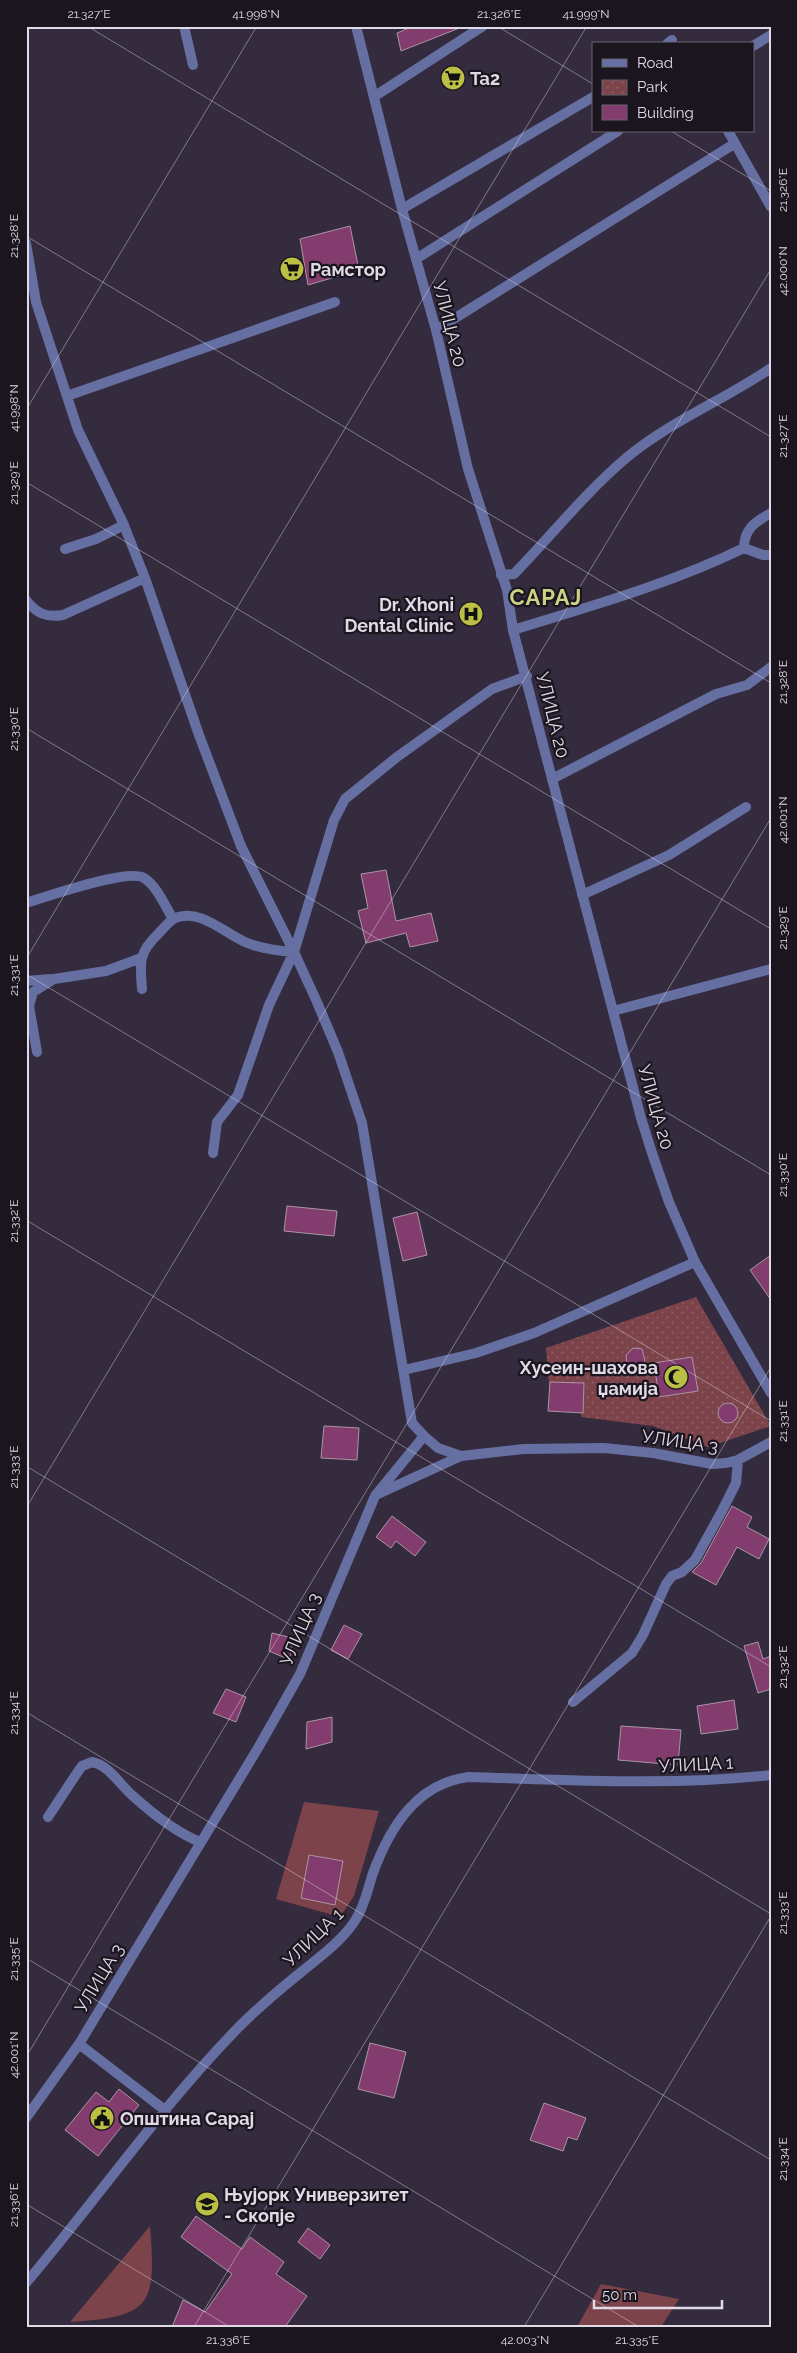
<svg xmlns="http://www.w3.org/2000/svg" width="797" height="2353" font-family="Raleway,sans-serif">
	<defs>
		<pattern id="park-dots" width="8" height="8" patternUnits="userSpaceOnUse" patternTransform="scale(1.25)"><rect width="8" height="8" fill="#7c434a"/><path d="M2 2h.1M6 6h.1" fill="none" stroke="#8e5e64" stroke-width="1.8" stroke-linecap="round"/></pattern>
	</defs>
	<rect width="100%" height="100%" fill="#342b3e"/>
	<path fill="#7c434a" d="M304,1802L379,1811L354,1896L340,1917L276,1899Z
		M150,2226C156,2304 153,2317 70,2322Z
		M601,2284L679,2299L661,2327H577Z"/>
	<path fill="url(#park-dots)" d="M696,1297L771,1426L708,1447L653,1426L581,1417L584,1383L549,1384L546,1348Z"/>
	<path fill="#833c6e" stroke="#ad94a4" d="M414,26H462V27L401,51L397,33Z
		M350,226L359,270L308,285L300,239Z
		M386,870L396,921L431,913L438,941L410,947L406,933L366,943L358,911L368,908L361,874Z
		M287,1206L337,1211L334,1236L284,1231Z
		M417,1212L427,1255L403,1261L393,1218Z
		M771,1255V1300L750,1270Z
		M633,1348L642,1349L645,1361L638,1368L627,1365L626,1355Z
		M692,1357L698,1391L659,1397L654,1363Z
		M550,1382L584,1383L583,1413L548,1411Z
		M718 1413a10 10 0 1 1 20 0a10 10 0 1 1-20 0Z
		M324,1426L359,1428L357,1460L321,1458Z
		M732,1506L752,1517L747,1527L769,1539L759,1559L737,1547L716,1585L692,1572L701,1563Z
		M392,1516L426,1542L415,1556L396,1541L391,1548L376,1537Z
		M344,1625L362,1634L348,1659L331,1650Z
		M272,1633L293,1638L290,1660L269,1651Z
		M758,1642L763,1659L771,1656V1689L758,1693L744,1646Z
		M226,1689L246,1697L236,1722L213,1713Z
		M734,1700L738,1729L701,1734L697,1706Z
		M332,1717V1742L306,1749L307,1722Z
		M621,1726L681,1730L678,1765L618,1760Z
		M309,1855L343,1861L335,1905L301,1898Z
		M370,2043L406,2052L394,2098L358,2089Z
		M119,2089L139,2105L98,2156L65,2130L96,2092L109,2102Z
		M544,2103L586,2118L577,2140L568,2137L563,2151L530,2140Z
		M196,2216L242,2249L250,2237L284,2262L276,2274L307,2296L285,2327H172L183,2300L205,2312L232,2274L181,2237Z
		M308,2228L330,2245L320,2259L298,2242Z"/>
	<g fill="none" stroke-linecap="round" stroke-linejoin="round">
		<path stroke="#656fa2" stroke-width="10" d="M184,26L193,65
			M667,44L672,40
			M753,46L771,35
			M375,96L483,26
			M728,131L771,207
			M402,209L593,97
			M26,243L36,302L78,430L123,523L145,578L199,735L241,846L294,952L317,1002L338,1052L362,1123L412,1423L424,1436L375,1496L300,1674L258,1748L79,2044L26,2118
			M416,259L618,131
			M436,330L734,144
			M67,396L335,302
			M744,548C744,529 755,522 771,513
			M65,549L96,539L124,525
			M501,575L514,574C551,536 585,493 625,459C669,422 724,400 771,368
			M26,600C36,613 46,618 63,615L145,578
			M513,630C591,606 670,584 744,548L763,555H771
			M552,779L716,694L747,685L771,667
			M582,895L669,855L746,807
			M26,903C46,897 128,868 144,878C157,886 165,906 173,919
			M26,981L51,979
			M142,989C140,963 138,953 158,934C163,929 169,921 175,918C200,908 224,933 245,942C261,949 278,951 294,952
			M613,1011L771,969
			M37,1052L29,1006L33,992L54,979L106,971L141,958
			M213,1153L217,1122L238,1095L269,1005L294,952L334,820L345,799L397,757L492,689L527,676
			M404,1370L476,1353L534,1333L695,1262
			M424,1436L438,1448L461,1456
			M378,1494L461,1456L524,1449L604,1448L653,1453L712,1464L726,1463L738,1460L771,1442
			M573,1702L632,1653L643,1635L666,1584L672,1576L682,1572L695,1560L722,1511L736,1483L738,1460
			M48,1817L79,1770L82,1766L92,1762C109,1765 120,1785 133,1796C153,1814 175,1832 200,1842
			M79,2044L166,2111
			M26,2283C96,2200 159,2110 234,2032C256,2009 280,1989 305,1969C323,1954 344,1939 356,1919C365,1905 368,1888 373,1873C390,1827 417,1783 469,1777C570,1780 670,1786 771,1775"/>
		<path stroke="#656fa2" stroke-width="10" d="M356,26L402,209L436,330L468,469L507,590L513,630L641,1118L652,1153L669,1202L695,1262L771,1393"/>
	</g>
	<path fill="none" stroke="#e0d9e6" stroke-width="1" stroke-opacity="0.45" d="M87,26L771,437M497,26L593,84M671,131L771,191M26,236L771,683M26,410L257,26M26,482L771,929M26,728L771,1175M26,959L587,26M26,974L771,1421M26,1220L771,1667M26,1466L771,1914M26,1508L771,269M26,1712L771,2160M26,1958L639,2327M26,2057L771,818M26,2204L230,2327M194,2327L771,1367M524,2327L771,1916"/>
	<defs>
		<symbol id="supermarket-disc" viewBox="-11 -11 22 22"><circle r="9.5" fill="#bbc044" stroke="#1a151e"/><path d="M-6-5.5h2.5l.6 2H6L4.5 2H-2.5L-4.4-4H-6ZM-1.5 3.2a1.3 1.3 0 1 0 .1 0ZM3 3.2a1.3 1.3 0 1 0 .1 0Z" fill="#111"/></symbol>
		<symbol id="hospital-disc" viewBox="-11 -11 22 22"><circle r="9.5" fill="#bbc044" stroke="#1a151e"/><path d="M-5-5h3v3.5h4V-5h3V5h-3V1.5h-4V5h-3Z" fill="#111"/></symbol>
		<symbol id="mosque-disc" viewBox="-11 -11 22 22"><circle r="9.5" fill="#bbc044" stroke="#1a151e"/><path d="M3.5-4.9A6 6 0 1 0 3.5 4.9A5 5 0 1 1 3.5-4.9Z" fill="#111"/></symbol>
		<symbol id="civic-disc" viewBox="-11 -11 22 22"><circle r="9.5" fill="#bbc044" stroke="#1a151e"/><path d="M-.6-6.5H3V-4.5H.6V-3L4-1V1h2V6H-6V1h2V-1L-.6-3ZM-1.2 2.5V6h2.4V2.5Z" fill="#111"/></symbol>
		<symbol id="university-disc" viewBox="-11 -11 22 22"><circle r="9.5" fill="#bbc044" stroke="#1a151e"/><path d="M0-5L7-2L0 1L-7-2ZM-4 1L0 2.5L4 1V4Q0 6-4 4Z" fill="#111"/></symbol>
	</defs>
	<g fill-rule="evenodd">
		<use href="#supermarket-disc" x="439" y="64" width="28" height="28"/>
		<use href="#supermarket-disc" x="278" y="255" width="28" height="28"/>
		<use href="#hospital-disc" x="457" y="600" width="28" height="28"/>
		<use href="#mosque-disc" x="662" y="1363" width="28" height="28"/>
		<use href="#civic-disc" x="88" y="2104" width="28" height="28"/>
		<use href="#university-disc" x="193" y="2190" width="28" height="28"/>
	</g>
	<g text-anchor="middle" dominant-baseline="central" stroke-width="4.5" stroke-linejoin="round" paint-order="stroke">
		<g font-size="18" font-weight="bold" fill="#e0d9e6" stroke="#1a151e" text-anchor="start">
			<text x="470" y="78">Ta2</text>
			<text x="310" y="269">Рамстор</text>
			<text x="454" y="604" text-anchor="end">Dr. Xhoni<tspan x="454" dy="21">Dental Clinic</tspan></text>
			<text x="658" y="1367" text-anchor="end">Хусеин-шахова<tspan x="658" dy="21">џамија</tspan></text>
			<text x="120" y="2118">Општина Сарај</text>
			<text x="224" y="2194">Њујорк Универзитет<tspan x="224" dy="21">- Скопје</tspan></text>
		</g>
		<g font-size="18" fill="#e0d9e6" stroke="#1a151e">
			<text transform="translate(450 324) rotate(76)">УЛИЦА 20</text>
			<text transform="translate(553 715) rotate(76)">УЛИЦА 20</text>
			<text transform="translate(656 1107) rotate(74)">УЛИЦА 20</text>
			<text transform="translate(680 1441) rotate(8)">УЛИЦА 3</text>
			<text transform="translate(300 1629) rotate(-67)">УЛИЦА 3</text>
			<text transform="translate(696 1764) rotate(-3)">УЛИЦА 1</text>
			<text transform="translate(313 1937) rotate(-44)">УЛИЦА 1</text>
			<text transform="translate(99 1978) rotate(-59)">УЛИЦА 3</text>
		</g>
		<g font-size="22" font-weight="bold" letter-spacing="1" fill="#cdd284" stroke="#1a151e">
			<text x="546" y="597">САРАЈ</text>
		</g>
	</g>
	<rect width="797" height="2353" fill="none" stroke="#1a151e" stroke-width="55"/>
	<rect x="592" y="42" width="162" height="90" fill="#1a151e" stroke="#69636e"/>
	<rect x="602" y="59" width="25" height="8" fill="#656fa2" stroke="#69636e"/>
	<text x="637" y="68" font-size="15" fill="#e0d9e6">Road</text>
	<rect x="602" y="80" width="25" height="15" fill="url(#park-dots)" stroke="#69636e"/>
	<text x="637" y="92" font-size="15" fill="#e0d9e6">Park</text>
	<rect x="602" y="105" width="25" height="15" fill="#833c6e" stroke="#69636e"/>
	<text x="637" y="118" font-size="15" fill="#e0d9e6">Building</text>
	<path d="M594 2300v8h128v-8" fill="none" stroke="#e0d9e6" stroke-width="2.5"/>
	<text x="602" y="2300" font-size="15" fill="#e0d9e6" stroke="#1a151e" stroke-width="4" paint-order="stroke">50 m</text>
	<rect x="28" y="28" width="742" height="2298" fill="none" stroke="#e0d9e6" stroke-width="2"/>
	<g font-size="12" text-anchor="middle" fill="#e0d9e6">
		<text x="89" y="18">21.327°E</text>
		<text x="256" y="18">41.998°N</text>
		<text x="499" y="18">21.326°E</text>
		<text x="586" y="18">41.999°N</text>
		<text transform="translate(783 190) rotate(-90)" y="4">21.326°E</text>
		<text transform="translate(14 236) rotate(-90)" y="4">21.328°E</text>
		<text transform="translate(783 271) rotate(-90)" y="4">42.000°N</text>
		<text transform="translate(14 408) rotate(-90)" y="4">41.998°N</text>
		<text transform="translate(783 436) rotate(-90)" y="4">21.327°E</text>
		<text transform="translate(14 483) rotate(-90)" y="4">21.329°E</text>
		<text transform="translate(783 682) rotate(-90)" y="4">21.328°E</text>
		<text transform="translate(14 729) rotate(-90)" y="4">21.330°E</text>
		<text transform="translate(783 820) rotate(-90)" y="4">42.001°N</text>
		<text transform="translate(783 928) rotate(-90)" y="4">21.329°E</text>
		<text transform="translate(14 975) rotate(-90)" y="4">21.331°E</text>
		<text transform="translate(783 1175) rotate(-90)" y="4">21.330°E</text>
		<text transform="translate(14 1221) rotate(-90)" y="4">21.332°E</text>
		<text transform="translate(783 1421) rotate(-90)" y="4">21.331°E</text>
		<text transform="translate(14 1467) rotate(-90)" y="4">21.333°E</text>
		<text transform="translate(783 1667) rotate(-90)" y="4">21.332°E</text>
		<text transform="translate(14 1713) rotate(-90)" y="4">21.334°E</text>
		<text transform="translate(783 1913) rotate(-90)" y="4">21.333°E</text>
		<text transform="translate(14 1959) rotate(-90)" y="4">21.335°E</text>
		<text transform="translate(14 2055) rotate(-90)" y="4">42.001°N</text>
		<text transform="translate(783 2159) rotate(-90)" y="4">21.334°E</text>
		<text transform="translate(14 2205) rotate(-90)" y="4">21.336°E</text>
		<text x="228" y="2344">21.336°E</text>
		<text x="525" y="2344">42.003°N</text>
		<text x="637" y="2344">21.335°E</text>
	</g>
</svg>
